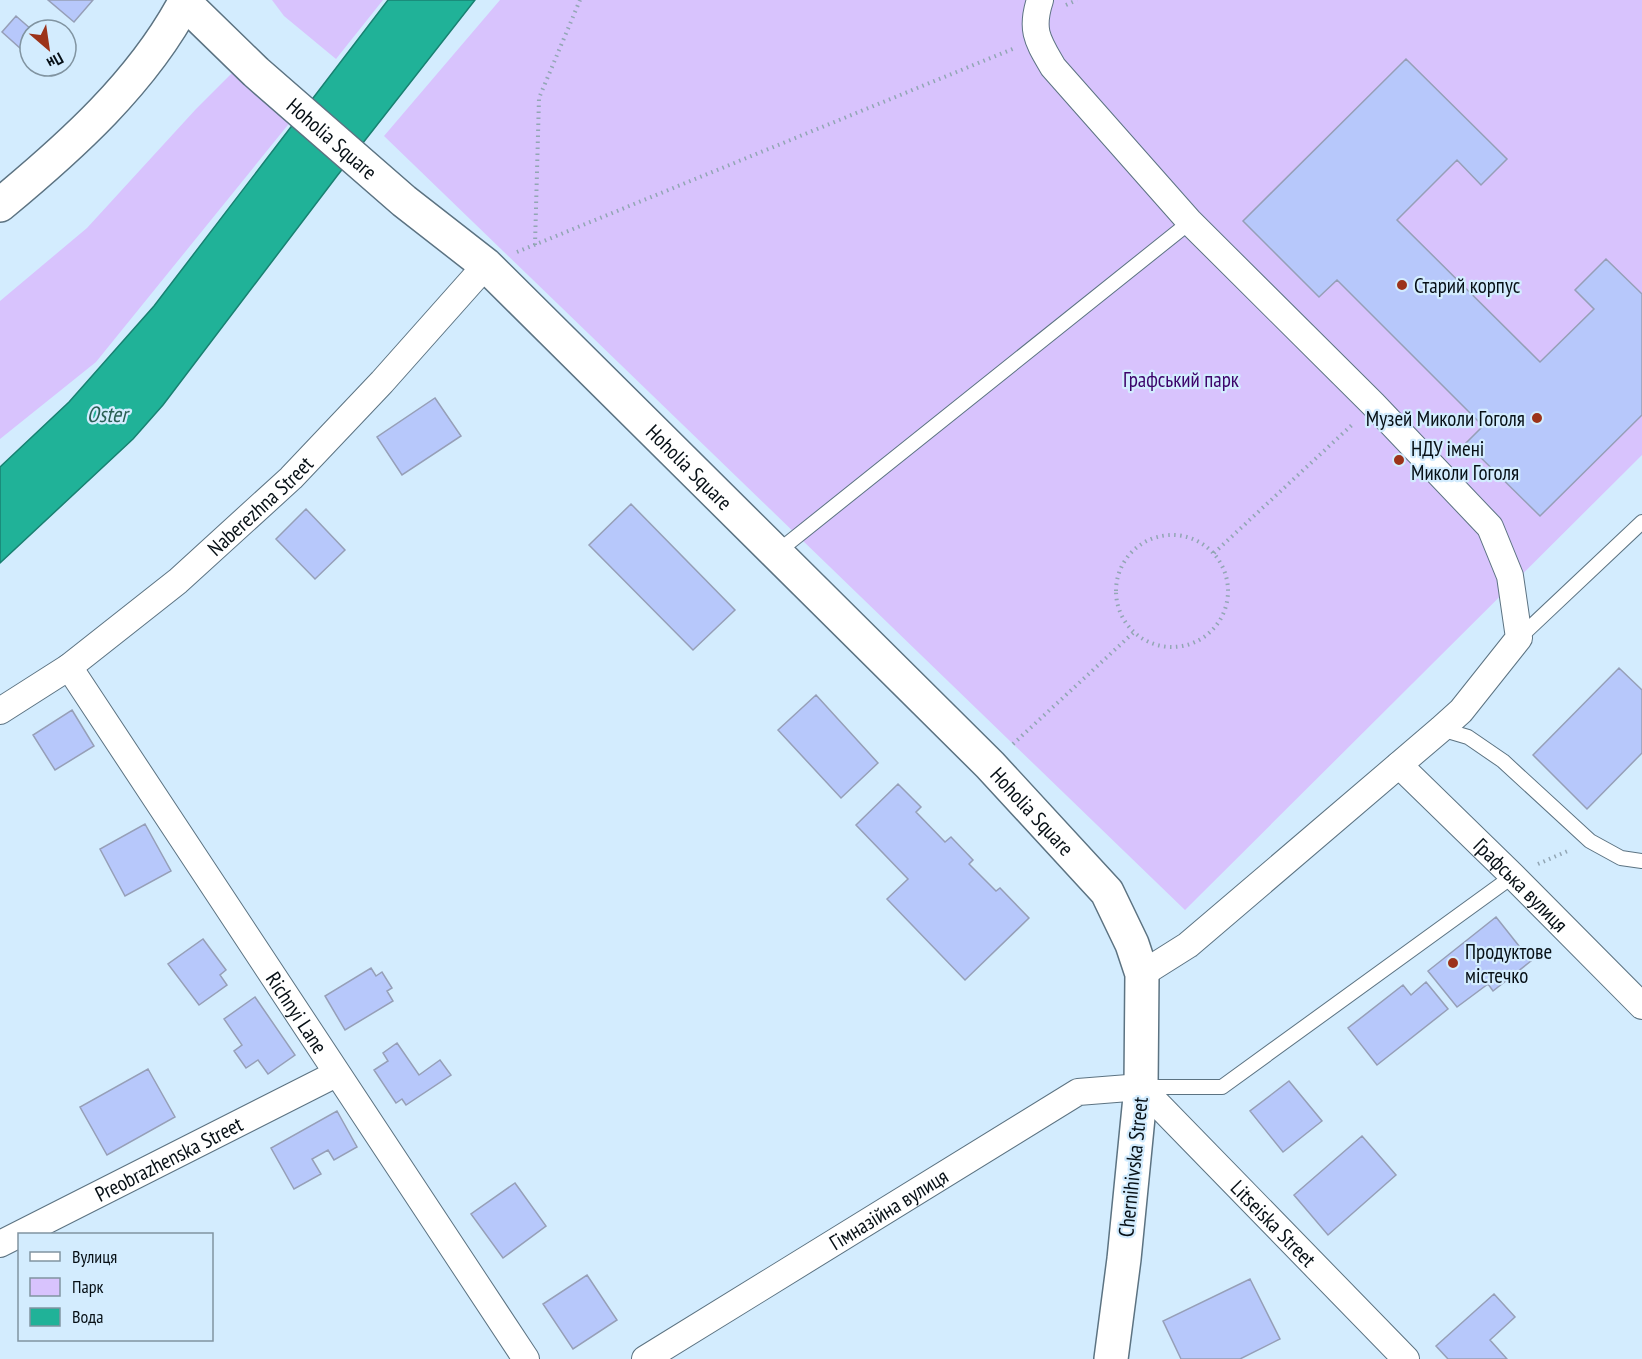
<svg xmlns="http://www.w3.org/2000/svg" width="1642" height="1359" font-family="'PT Sans Narrow',sans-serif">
	<rect width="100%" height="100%" fill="#d3ecfe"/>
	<path fill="#d8c3fd" d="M272,0H383L336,59L284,16Z
		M500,0H1642V455L1185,910L384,136Z
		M241,64L296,115L96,362L0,439V301L87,228L196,109Z"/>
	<path fill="#20b298" stroke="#188171" stroke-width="1.5" d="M388,0H475L337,176L163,405L133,439L0,563V467L69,402L154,306Z"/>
	<path fill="#b7c8fb" stroke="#969fb7" stroke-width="1.5" d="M48,0H93L74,22Z
		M16,16L32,30H30V57L2,32Z
		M1406,59L1507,159L1481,185L1457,160L1397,220L1540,362L1594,309L1575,290L1606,259L1642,294V415L1540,516L1466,443L1483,426L1337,280L1319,297L1243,221Z
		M435,398L461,436L402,475L377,437Z
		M631,504L735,610L693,650L589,545Z
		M306,509L345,550L315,579L276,539Z
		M1619,668L1642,690V753L1587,809L1533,755Z
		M816,695L878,763L841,798L778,730Z
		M72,710L94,746L55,770L33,735Z
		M898,784L921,807L916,812L945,842L951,837L973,860L969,864L996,891L1000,888L1029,918L965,980L887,899L908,879L856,825Z
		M145,824L171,871L125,896L100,849Z
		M1496,917L1531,961L1493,991L1488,984L1457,1007L1428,971Z
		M203,939L226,970L220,975L227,985L199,1005L168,964Z
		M371,968L376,976L382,972L392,988L387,991L393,1001L345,1030L325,996Z
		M1426,982L1448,1009L1377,1065L1348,1028L1403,985L1411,995Z
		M255,997L295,1055L268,1074L258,1060L246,1068L234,1051L242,1045L224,1019Z
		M397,1043L419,1075L440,1060L451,1075L406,1105L402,1099L396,1103L374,1070L388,1061L383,1053Z
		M148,1069L175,1117L107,1155L80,1107Z
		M1289,1081L1322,1121L1283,1152L1250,1111Z
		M337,1111L357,1147L334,1160L328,1150L312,1159L321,1174L294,1189L271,1148Z
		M1362,1136L1396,1175L1328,1235L1294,1195Z
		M515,1183L546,1226L503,1258L471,1214Z
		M587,1275L617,1320L573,1349L543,1304Z
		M1250,1279L1280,1339L1240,1359H1181L1163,1321Z
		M1494,1294L1515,1317L1490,1340L1507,1359H1448L1436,1346Z"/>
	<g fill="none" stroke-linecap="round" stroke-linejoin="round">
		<defs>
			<path id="lane" d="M776,553L1190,222
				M1519,638L1642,522
				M1441,729L1468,737L1503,761L1590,841L1621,858L1642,861
				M1143,1087H1222L1513,876"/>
			<g id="street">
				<path d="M1040,0C1030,31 1038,41 1053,67L1190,222L1373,404L1490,527L1510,576L1519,638L1461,711L1441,729L1188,945L1142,974"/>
				<path id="s1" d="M69,667L526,1359"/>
				<path id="s2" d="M0,711L69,667L178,581L291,478L382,382L486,265"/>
				<path id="s3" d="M1399,765L1513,876L1642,1006"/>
				<path id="s4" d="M0,1244L336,1074"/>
				<path id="s5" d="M645,1359L1078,1092L1141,1087L1406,1359"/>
			</g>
			<g id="secondary">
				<path id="s6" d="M185,3L256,72L404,201L486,265L990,765L1107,892L1132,944L1142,974L1141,1087L1124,1259L1111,1359"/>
			</g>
			<path id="primary" d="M0,205C70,147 143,82 186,0"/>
		</defs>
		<use href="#lane" stroke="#5c7382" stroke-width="16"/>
		<use href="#street" stroke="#5c7382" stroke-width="28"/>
		<use href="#secondary" stroke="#5c7382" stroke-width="36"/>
		<use href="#primary" stroke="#5c7382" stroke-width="36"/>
		<path stroke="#92a6b4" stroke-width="4" stroke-dasharray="1.5 4.5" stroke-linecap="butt" d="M1066,5L1077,0
			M535,245L539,98L580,0
			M517,252L1015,48
			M1116 591a56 56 0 1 1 112 0a56 56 0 1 1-112 0Z
			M1214,553L1354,423
			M1013,744L1133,633
			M1538,864L1570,850"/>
		<use href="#lane" stroke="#fff" stroke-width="14"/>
		<use href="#street" stroke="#fff" stroke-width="26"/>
		<use href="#secondary" stroke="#fff" stroke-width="33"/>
		<use href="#primary" stroke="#fff" stroke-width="33"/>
	</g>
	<g fill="#9c331a" stroke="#d3ecfe" stroke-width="2">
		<circle cx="1402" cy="285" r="6"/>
		<circle cx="1537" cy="418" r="6"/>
		<circle cx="1399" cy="460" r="6"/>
		<circle cx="1453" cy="963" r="6"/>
	</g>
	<g text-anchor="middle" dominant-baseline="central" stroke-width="4.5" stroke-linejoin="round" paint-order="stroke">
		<g font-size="21" fill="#071016" stroke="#d3ecfe">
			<text stroke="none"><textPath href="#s6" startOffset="200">Hoholia Square</textPath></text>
			<text stroke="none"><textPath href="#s6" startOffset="686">Hoholia Square</textPath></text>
			<text stroke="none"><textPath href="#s2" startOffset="332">Naberezhna Street</textPath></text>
			<text stroke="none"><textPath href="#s6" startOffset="1172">Hoholia Square</textPath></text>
			<text stroke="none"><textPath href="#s3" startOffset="171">Графська вулиця</textPath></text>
			<text stroke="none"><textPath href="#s1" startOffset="414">Richnyi Lane</textPath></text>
			<text stroke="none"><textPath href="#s4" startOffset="189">Preobrazhenska Street</textPath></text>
			<text transform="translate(1133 1167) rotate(-84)">Chernihivska Street</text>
			<text stroke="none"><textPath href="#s5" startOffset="286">Гімназійна вулиця</textPath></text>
			<text stroke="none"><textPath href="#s5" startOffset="762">Litseiska Street</textPath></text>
		</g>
		<g font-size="21" fill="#071016" stroke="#d3ecfe" text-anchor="start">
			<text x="1414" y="285">Старий корпус</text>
			<text x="1525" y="418" text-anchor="end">Музей Миколи Гоголя</text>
			<text x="1411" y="448">НДУ імені<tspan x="1411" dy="24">Миколи Гоголя</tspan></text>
			<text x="1465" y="951">Продуктове<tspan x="1465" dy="24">містечко</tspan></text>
		</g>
		<g font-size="21" fill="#3c036a" stroke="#d3ecfe">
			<text x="1181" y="379">Графський парк</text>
		</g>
		<g font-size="22" font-style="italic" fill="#295f53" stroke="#d3ecfe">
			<text x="107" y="414">Oster</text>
		</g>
	</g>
	<rect x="18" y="1233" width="195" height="108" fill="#d3ecfe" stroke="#8194a1" stroke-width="1.5"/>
	<rect x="30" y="1252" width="30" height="9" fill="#ffffff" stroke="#8194a1" stroke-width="1.5"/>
	<text x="72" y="1263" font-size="18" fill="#071016">Вулиця</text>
	<rect x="30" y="1278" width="30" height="18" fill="#d8c3fd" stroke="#8194a1" stroke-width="1.5"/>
	<text x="72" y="1293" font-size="18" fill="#071016">Парк</text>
	<rect x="30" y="1308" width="30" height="18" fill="#20b298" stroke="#8194a1" stroke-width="1.5"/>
	<text x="72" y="1323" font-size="18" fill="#071016">Вода</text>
	<g transform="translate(48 48) rotate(151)"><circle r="28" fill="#d3ecfe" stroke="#8194a1" stroke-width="1.5"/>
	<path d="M0-4.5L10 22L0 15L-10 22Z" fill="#9c331a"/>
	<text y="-9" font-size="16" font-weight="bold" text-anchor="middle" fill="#071016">Пн</text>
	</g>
</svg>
